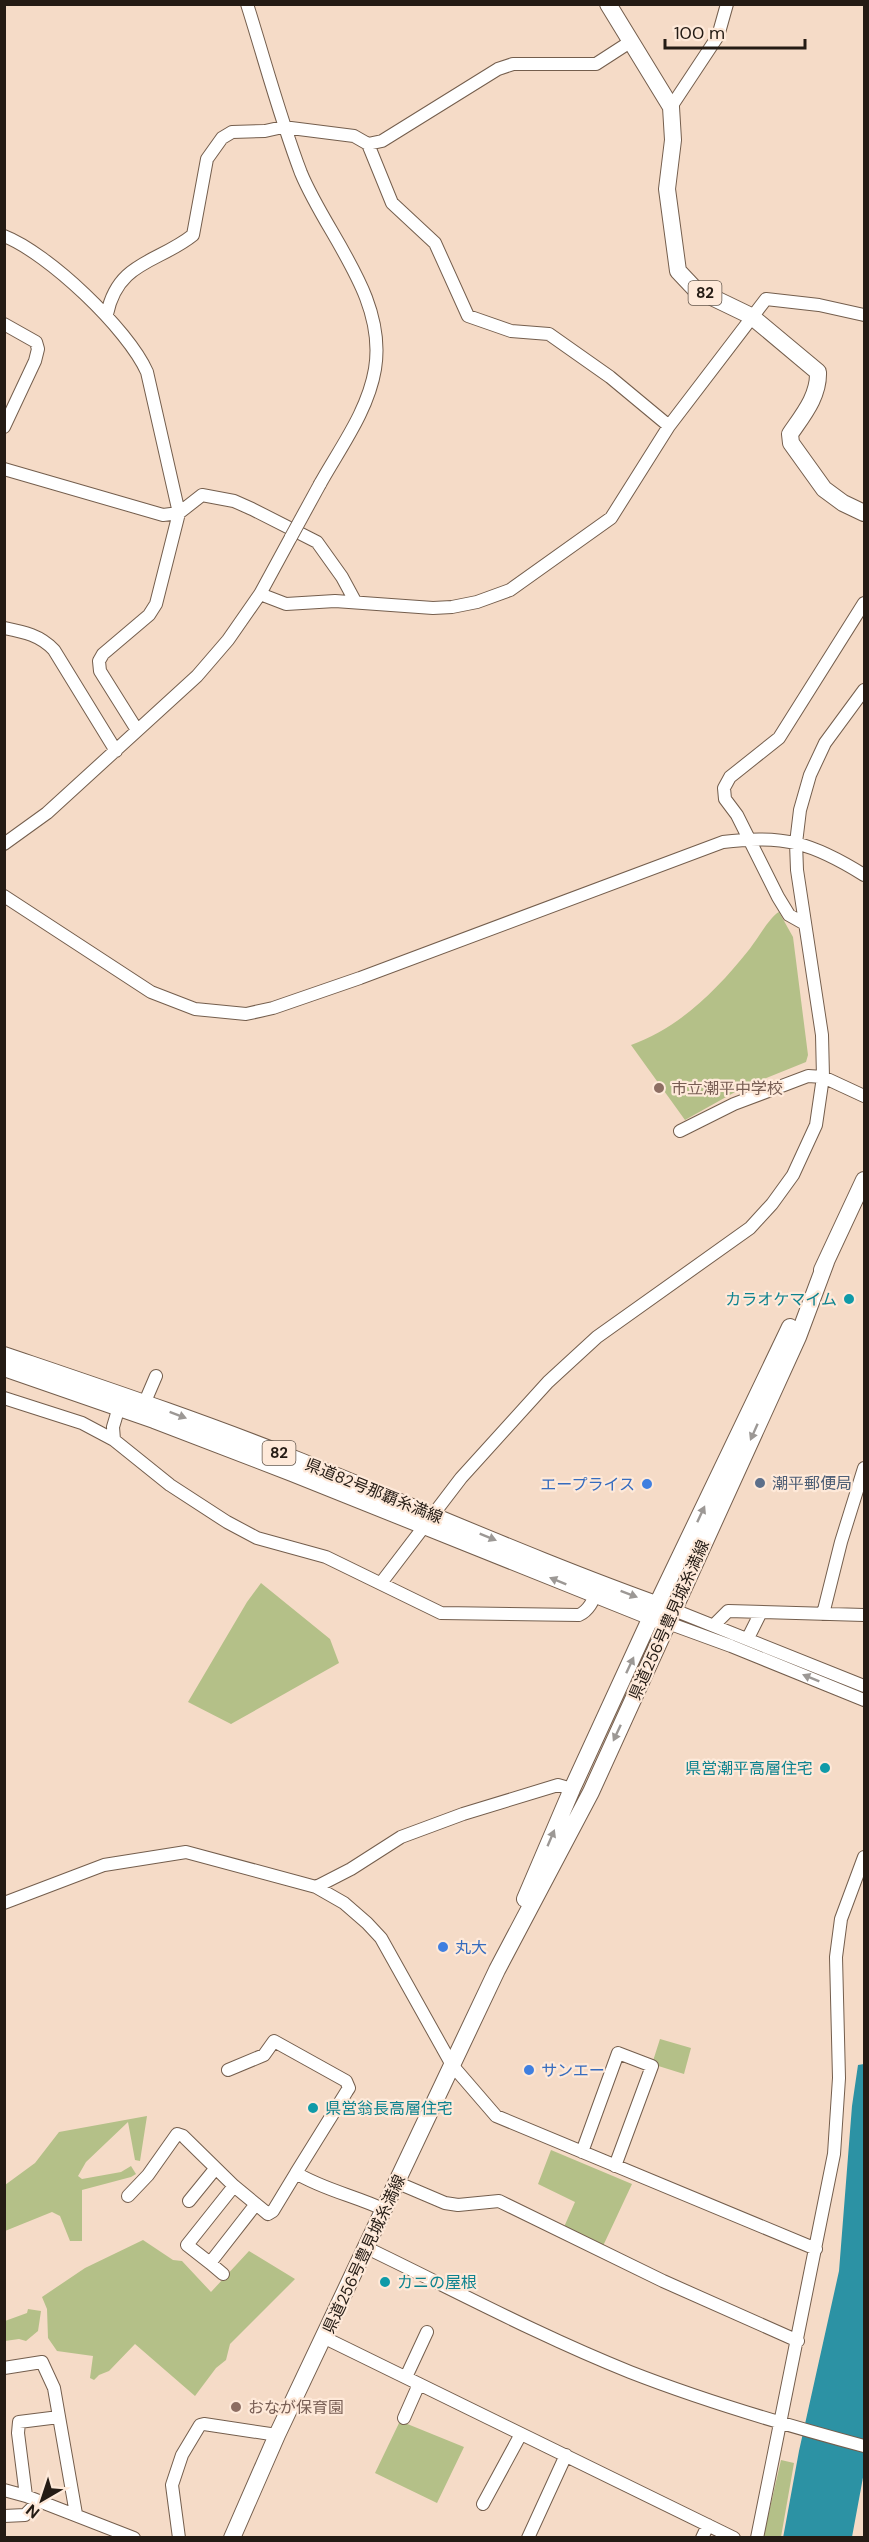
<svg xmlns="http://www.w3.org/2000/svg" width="869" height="2542" font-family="'DM Sans','Noto Sans JP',sans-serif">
	<rect width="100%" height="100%" fill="#f5dbc7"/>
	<path fill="#b4c088" d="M779,912L793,937L808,1055L806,1062L744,1087L685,1120L631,1045C679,1028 717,990 748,951C756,942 770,916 779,912Z
		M261,1583L330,1639L339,1663L231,1724L188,1702L247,1602Z
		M660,2039L691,2048L684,2074L652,2064Z
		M147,2116L140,2161L135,2160L128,2122L86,2162L78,2176L82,2179L121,2172L131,2166L136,2174L131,2177L82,2190V2241H70L60,2216L52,2212L5,2231V2185L35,2163L59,2132Z
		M551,2150L632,2184L603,2246L564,2227L575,2202L538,2184Z
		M143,2240L173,2260L182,2261L211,2292L249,2251L295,2279L230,2344L226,2360L216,2368L195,2396L135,2344L109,2371L99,2375L94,2380L90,2378L93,2356L57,2351L48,2338L47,2309L42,2297L85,2268Z
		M28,2309L41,2311L38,2331L26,2341L19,2339L5,2341V2321L27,2313Z
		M400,2421L464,2447L437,2503L375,2473Z
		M781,2460L794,2463L781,2537L763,2538Z"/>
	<path fill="#2c92a4" d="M864,2064V2472L852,2537L783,2538L799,2451L839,2271L852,2106L858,2065Z"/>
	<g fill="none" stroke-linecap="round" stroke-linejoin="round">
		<defs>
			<path id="minor" d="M247,4C265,61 280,118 301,173C327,236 387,297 375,369C368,411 340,448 320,484
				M671,107L718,36L727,4
				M368,144L382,141L498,69L513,64H596L630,42
				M4,236C48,253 128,329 147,372L179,513L156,604L149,615L103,654L99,661L100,671L137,730
				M107,314C118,261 158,263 193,235L207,159L222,138L232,132L265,131L283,127L354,136L368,144L392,203L435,243L468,316L511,331L549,334L610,377L669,426
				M4,324L36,342L38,349L35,361L4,427
				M4,469L163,515L179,513L202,495L234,501L252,509L317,542L342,577L355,601
				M260,594L286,604L335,601L433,608L452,607L477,602L510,590L611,518L669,426L766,299L819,305L864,315
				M4,628C24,632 40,635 54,650L116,751
				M4,844L47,813L197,676L228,640L260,594L291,537
				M4,896L151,992L195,1009L246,1014L273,1008L360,978L723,842C783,834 813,843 864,875
				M805,924L789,915L778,897L737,815L725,799L724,788L730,777L779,738L864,603
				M680,1131L734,1104L808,1076L823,1077L864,1096
				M4,1398L82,1423L114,1440L170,1485L227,1522L257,1538L326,1557L441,1613L579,1615C590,1610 594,1598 599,1587
				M141,1411L156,1376
				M114,1440L113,1427L121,1400
				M381,1583L461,1478L548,1382L597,1337L750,1228L772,1204L793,1175L816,1125L823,1077L822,1035L797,870L796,843L800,810L810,775L825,743L864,690
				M674,1610L864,1686
				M823,1614L841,1542L864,1468
				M668,1623L731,1646L864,1700
				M714,1625L728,1611L864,1615
				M748,1638L761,1612
				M316,1887L351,1869L401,1837L463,1814L558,1785L572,1789
				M4,1903L104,1865L186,1852L316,1887L344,1903L367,1923L381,1938L452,2065L496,2116L816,2249
				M228,2070L264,2055L274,2041L346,2081L349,2088L347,2091L296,2173
				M582,2152L618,2053L652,2066L615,2166
				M398,2183L445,2203L458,2205L499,2201L663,2281L798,2341
				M234,2186L187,2245L210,2263L256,2204
				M128,2196L148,2175L177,2134L183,2136L234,2186L268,2214L273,2211L296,2173C324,2190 356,2196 385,2210
				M189,2201L215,2169
				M367,2248C454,2290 540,2336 630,2372C707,2402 785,2425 864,2446
				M210,2263L223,2274
				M325,2338L734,2538
				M4,2368L42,2362L54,2388L76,2514
				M406,2377L427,2332
				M404,2418L419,2384
				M4,2490L26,2496L134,2538
				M26,2496L18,2433L19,2422L59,2417
				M483,2504L521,2434
				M4,2516L25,2515L39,2501
				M179,2538L172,2485L182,2455L200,2425L204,2424L277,2435
				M528,2538L566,2455
				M702,2538L708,2525
				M757,2538L834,2154L839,2078L836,1957L841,1919L864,1857"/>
			<path id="major" d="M608,4L671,107L673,140L667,189L678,271L695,289L751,316L818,372C819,396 803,415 790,434L791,443L824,489L843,503L864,513
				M822,1270L864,1180
				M4,1355C104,1389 203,1422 300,1461C422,1510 543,1564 667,1608
				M4,1368L154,1420L292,1473L661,1621
				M525,1899L572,1789L651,1617L790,1327
				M232,2538L277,2435L497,1970L591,1792L798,1337L826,1262"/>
		</defs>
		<use href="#minor" stroke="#745e4d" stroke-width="14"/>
		<use href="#major" stroke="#745e4d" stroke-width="18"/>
		<use href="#minor" stroke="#fff" stroke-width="12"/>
		<use href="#major" stroke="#fff" stroke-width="16"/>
		<defs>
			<path id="minor-bridge" d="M291,537L320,484"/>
		</defs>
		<use href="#minor-bridge" stroke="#745e4d" stroke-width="14" stroke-linecap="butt"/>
		<use href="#minor-bridge" stroke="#fff" stroke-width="12"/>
	</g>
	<defs><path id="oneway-solid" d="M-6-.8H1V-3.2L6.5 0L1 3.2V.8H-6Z" transform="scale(1.5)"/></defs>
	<g fill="#9c9895">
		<use href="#oneway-solid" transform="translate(178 1415) rotate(21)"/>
		<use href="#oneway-solid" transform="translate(754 1432) rotate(114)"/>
		<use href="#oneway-solid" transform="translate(701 1514) rotate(-65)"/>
		<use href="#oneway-solid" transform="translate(488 1537) rotate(22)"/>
		<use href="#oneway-solid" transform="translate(558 1581) rotate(-158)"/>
		<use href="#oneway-solid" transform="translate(629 1594) rotate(21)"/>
		<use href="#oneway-solid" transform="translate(630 1665) rotate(-65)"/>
		<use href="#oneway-solid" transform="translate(811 1678) rotate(-158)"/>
		<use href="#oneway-solid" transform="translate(617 1733) rotate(115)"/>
		<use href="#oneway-solid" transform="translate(551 1838) rotate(-67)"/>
	</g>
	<g fill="#8d6e63" stroke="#fee9d9" stroke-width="2">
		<circle cx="659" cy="1088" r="6"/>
		<circle cx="236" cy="2407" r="6"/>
	</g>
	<g fill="#0f9aa8" stroke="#fee9d9" stroke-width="2">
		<circle cx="849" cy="1299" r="6"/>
		<circle cx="825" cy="1768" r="6"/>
		<circle cx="313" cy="2108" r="6"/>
		<circle cx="385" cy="2282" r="6"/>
	</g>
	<circle fill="#5c6f8a" stroke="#fee9d9" stroke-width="2" cx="760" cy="1483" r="6"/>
	<g fill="#3f7fe0" stroke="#fee9d9" stroke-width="2">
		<circle cx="647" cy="1484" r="6"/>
		<circle cx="443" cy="1947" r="6"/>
		<circle cx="529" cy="2070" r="6"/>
	</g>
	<g text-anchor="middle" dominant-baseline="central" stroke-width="4.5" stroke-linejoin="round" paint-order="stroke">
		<g fill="#fee9d9" stroke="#65594f" stroke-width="1.5">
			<rect x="688.5" y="281" width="33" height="24" rx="4.5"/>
			<rect x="262.5" y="1441" width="33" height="24" rx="4.5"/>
		</g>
		<g font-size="15" font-weight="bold" fill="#241b14">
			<text x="705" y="293">82</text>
			<text x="279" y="1453">82</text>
		</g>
		<g font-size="16" fill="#785e54" stroke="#fee9d9" text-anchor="start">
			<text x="671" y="1088">市立潮平中学校</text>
			<text x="248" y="2407">おなが保育園</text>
		</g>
		<g font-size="16" fill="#0d838f" stroke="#fee9d9" text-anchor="end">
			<text x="837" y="1299">カラオケマイム</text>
			<text x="813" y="1768">県営潮平高層住宅</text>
			<text x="325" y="2108" text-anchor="start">県営翁長高層住宅</text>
			<text x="397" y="2282" text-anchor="start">カニの屋根</text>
		</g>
		<g font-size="16" fill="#4e5e75" stroke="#fee9d9" text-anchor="start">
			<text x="772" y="1483">潮平郵便局</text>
		</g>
		<g font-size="16" fill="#366cbe" stroke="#fee9d9" text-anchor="start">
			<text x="635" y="1484" text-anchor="end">エープライス</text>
			<text x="455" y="1947">丸大</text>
			<text x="541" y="2070">サンエー</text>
		</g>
		<g font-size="16" fill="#241b14" stroke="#fee9d9">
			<text transform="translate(374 1491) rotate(22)">県道82号那覇糸満線</text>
			<text transform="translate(669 1620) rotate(-66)">県道256号豊見城糸満線</text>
			<text transform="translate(364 2254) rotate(-65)">県道256号豊見城糸満線</text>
		</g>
	</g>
	<rect width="869" height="2542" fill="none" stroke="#241b14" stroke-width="12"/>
	<g transform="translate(42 2500) rotate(219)" stroke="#fee9d9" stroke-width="4.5" paint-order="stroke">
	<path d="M0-4.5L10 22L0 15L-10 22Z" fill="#241b14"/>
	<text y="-9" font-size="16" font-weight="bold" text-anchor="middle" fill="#241b14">N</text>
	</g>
	<path d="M665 39v9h140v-9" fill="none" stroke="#241b14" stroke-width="3"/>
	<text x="674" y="39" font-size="18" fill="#241b14" stroke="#fee9d9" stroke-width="4.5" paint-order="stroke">100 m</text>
</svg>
